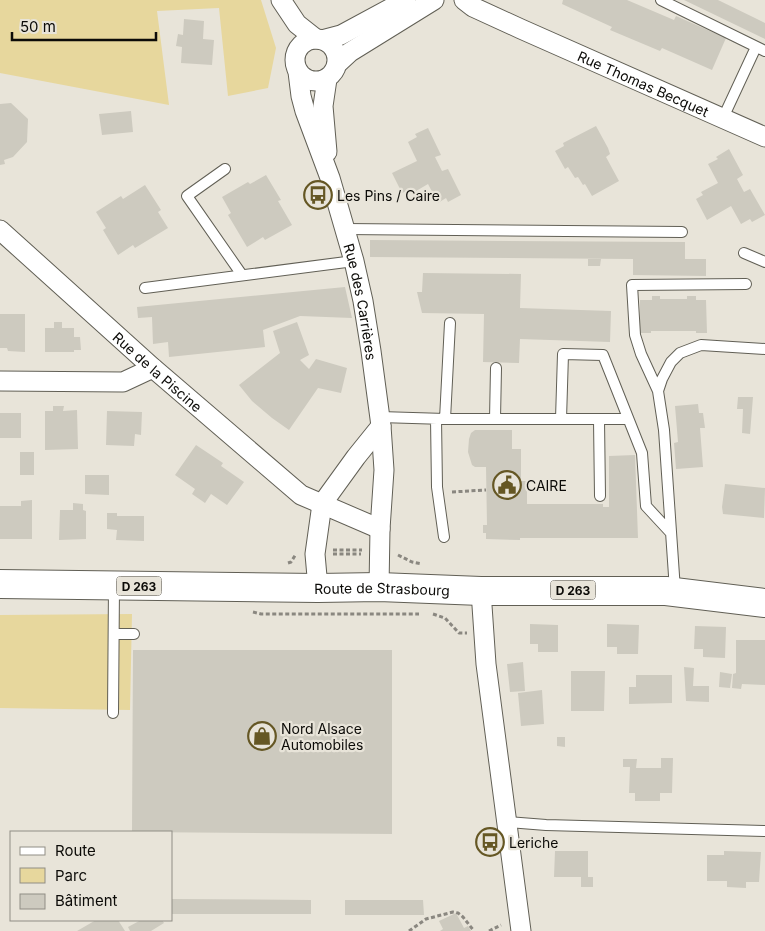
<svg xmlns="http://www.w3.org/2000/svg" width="765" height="931" font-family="Inter,sans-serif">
	<rect width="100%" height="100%" fill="#e8e4d9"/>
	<path fill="#e7d79d" d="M0,0H261L276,48L268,88L228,96L219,8L157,11L169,105L0,73Z
		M132,614L130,710L0,708V615Z"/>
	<path fill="#cdcabf" d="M563,0H627L674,20L676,16L726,38L712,70L662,48L660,51L610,30L612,27L562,4Z
		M684,0H718L757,19L765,23V39Z
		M184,19L204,21L203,39L214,40L212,65L181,63L182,47L176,46L178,34L183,35Z
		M11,103L28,119L27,142L13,157L4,160L5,164L0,165V104Z
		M131,111L133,132L102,135L99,114Z
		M596,126L608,148L610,154L606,157L619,181L592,196L585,184L583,185L578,177L575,178L568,167L565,169L555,151L564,146L563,143Z
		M428,128L441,155L435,157L442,171L448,169L461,195L448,202L446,198L438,203L428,184L411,194L409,190L402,193L392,173L417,161L408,142L417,137L415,134Z
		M729,149L743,175L737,179L744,192L750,189L765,215L752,222L750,219L741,224L731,206L707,220L696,199L703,195L701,192L718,183L708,164L718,159L716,157Z
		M266,175L281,200L278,201L292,225L265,240L263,237L247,247L228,215L231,213L222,197L248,182L250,184Z
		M145,185L161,210L158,212L168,228L135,248L133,245L118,255L103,230L106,228L96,212L121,196L123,199Z
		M370,240L685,242V259H706V276L633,275V259L370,257Z
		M588,259H601L600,266H588Z
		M423,273L521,274L520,308L611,311L610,342L520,339L519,363L483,362L484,314L422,313L417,292H422Z
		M345,287L352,318L300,316L263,330L265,347L169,357L168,342L153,344L152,317L138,318L137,307Z
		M652,296H660V299H687V296H696V300H706L707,333H696V331H651V333H640V300H652Z
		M0,314H25V352L8,351L7,348H0Z
		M54,322H62V328H74V337H80L81,350H74V352H45V328H54Z
		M297,322L309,355L300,360L309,369L316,359L347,368L341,393L318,388L289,430L272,418L252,401L239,385L280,353L273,331Z
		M738,397H753L750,434L742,433L743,409H737Z
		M698,404L699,413H703L705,428H700L703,467L676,469L674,443L678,442L675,406Z
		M53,406H64L63,411L77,410L78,449L45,450V411H53Z
		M107,411L142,412L141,435L135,434L134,446L106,445Z
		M0,413H21V438H0Z
		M475,430H512V449H521V481H527V504H603V507H609V456L635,455L638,538H520V540L486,539V533H483V525H487L486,467H475L472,465L468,452L469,439L471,433Z
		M196,445L223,463L221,466L244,482L227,505L211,494L205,503L192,494L195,489L175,475Z
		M20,452H34V475H20Z
		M85,475H109V495L85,494Z
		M725,484L765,488L764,518L723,514L722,507Z
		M32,500V539H0V506H21V501Z
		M73,503L83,504V510L86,511V539L59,540L60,510H73Z
		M107,513H117V516H144V541L116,540L117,530L107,529Z
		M530,624L558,625V652H538V644H530Z
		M607,624L639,625L638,654H617V647H607Z
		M695,626L726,627L725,658L703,657V649H694Z
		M736,640H765V685L742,684L741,689L732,688L733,674L736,673Z
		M133,650H392V834L132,832Z
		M523,662L525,691L510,692L507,664Z
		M684,667L694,668L693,686H709V702L686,701Z
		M571,671H605L604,711H571Z
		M720,672L732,674L730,688L719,687Z
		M636,675H672V703L629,704V687H636Z
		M542,690L544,724L521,726L518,693Z
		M557,737H565V747L557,746Z
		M661,758H673L672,793H660V801H635V793H629L630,767H623V759H637L636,768H661Z
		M555,851H588V877H593V887H581V877H554Z
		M724,851L761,852L759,882H746V888L727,887V881H707V855H724Z
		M171,899L311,900V914H171Z
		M345,900H423L424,915H345Z
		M456,913L464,928L468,926L471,931H440L443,929L439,921Z
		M96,920H118L125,931H77Z
		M141,920H162L164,923L151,931H130L128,927Z"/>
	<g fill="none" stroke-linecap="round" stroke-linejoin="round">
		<defs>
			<path id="service" d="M661,0L765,51
				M723,118L756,47
				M225,169L187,196L242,275
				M345,229L682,232
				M744,253L765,262
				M145,288L354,261
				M658,391L641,354L635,335L632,285L746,284
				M380,417L445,419H628
				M436,419L437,487L444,537
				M445,419L450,323
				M495,419L496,368
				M561,419L563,354L603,355L642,453L646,506L671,533
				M599,420L600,496
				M675,590L664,430L658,391L662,379L671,362L680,353L701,345L765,349
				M114,634H134
				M113,713L114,586
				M507,822L546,825L765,831"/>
			<g id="minor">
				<path d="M281,0L297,24L316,39"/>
				<path id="s1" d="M464,0L473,7L521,29L765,137"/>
				<circle cx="316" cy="60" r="21"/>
				<path d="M322,40L341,35L406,0"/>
				<path d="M337,64L350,52L434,0"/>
				<path id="s2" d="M298,72L301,96L305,111L330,178L354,261L363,301L371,351L381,426L384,470L380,529L379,587"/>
				<path d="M327,152L323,106L327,79"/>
				<path id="s3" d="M0,230L153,368L301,495L380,529"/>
				<path d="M0,381L123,382L153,368"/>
				<path d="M318,588L315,554L322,504L356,457L381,426"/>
				<path d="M481,591L486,664L521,931"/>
			</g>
			<g id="primary">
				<path id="s4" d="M0,584L318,588L379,587L481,591H666L765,603"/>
			</g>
		</defs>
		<use href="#service" stroke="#615f55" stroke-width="12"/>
		<use href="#minor" stroke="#615f55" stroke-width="21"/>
		<use href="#primary" stroke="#615f55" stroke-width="30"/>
		<path stroke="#8a8780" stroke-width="3" stroke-dasharray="4 2.5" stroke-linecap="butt" d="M452,492L486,490
			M333,550H362
			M333,554H361
			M398,555L412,562L422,564
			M288,563L291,562L296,554
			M253,612L261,614H419
			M433,614L445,618L459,633H467
			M409,931L426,919L453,912L458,913L463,917L474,931
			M489,931L501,925"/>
		<use href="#service" stroke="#fff" stroke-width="10"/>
		<use href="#minor" stroke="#fff" stroke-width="19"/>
		<use href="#primary" stroke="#fff" stroke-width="28"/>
	</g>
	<defs>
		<symbol id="bus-ring" viewBox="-11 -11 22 22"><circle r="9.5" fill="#e8e4d9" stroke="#655724" stroke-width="1.5"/><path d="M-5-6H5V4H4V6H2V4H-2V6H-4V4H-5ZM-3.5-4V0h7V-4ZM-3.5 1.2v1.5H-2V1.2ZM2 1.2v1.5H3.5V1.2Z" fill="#655724"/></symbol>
		<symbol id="civic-ring" viewBox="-11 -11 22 22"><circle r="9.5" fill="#e8e4d9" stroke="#655724" stroke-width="1.5"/><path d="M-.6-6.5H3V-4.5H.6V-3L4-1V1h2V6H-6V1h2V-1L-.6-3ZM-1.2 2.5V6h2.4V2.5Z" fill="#655724"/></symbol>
		<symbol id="shop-ring" viewBox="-11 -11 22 22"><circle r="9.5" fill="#e8e4d9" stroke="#655724" stroke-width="1.5"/><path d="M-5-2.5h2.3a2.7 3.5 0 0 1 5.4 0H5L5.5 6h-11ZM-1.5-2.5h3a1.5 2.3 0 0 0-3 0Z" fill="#655724"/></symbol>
	</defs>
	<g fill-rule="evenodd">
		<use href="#bus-ring" x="302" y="179" width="32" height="32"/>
		<use href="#civic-ring" x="491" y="469" width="32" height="32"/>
		<use href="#shop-ring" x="246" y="720" width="32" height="32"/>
		<use href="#bus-ring" x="474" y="826" width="32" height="32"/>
	</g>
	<g text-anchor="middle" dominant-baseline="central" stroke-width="4.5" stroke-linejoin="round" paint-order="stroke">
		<g fill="#e8e4d9" stroke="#4e4c47" stroke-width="1">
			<rect x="116.5" y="576.5" width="45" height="19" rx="4"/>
			<rect x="550.5" y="580.5" width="45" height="19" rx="4"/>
		</g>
		<g font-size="12" font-weight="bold" fill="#0c0b08">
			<text x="139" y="586">D 263</text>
			<text x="573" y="590">D 263</text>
		</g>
		<g font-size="14" fill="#0c0b08" stroke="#e8e4d9">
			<text stroke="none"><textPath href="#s1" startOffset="198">Rue Thomas Becquet</textPath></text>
			<text stroke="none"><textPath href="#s2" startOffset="239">Rue des Carrières</textPath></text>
			<text stroke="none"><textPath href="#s3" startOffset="212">Rue de la Piscine</textPath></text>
			<text stroke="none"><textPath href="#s4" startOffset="382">Route de Strasbourg</textPath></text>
		</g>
		<g font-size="14" fill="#0c0b08" stroke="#e8e4d9" text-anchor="start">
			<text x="337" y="195">Les Pins / Caire</text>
			<text x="526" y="485">CAIRE</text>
			<text x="281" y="728">Nord Alsace<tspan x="281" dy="16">Automobiles</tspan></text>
			<text x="509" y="842">Leriche</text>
		</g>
	</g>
	<rect x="10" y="831" width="162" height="90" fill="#e8e4d9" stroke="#908d85"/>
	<rect x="20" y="847" width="25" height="8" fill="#ffffff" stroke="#908d85"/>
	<text x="55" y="856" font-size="15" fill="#0c0b08">Route</text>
	<rect x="20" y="868" width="25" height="15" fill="#e7d79d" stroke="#908d85"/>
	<text x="55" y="881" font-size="15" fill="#0c0b08">Parc</text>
	<rect x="20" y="894" width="25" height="15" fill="#cdcabf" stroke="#908d85"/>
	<text x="55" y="906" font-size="15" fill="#0c0b08">Bâtiment</text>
	<path d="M12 32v8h144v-8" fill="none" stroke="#0c0b08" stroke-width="2.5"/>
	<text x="20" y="32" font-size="15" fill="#0c0b08" stroke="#e8e4d9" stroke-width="4" paint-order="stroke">50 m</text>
</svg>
